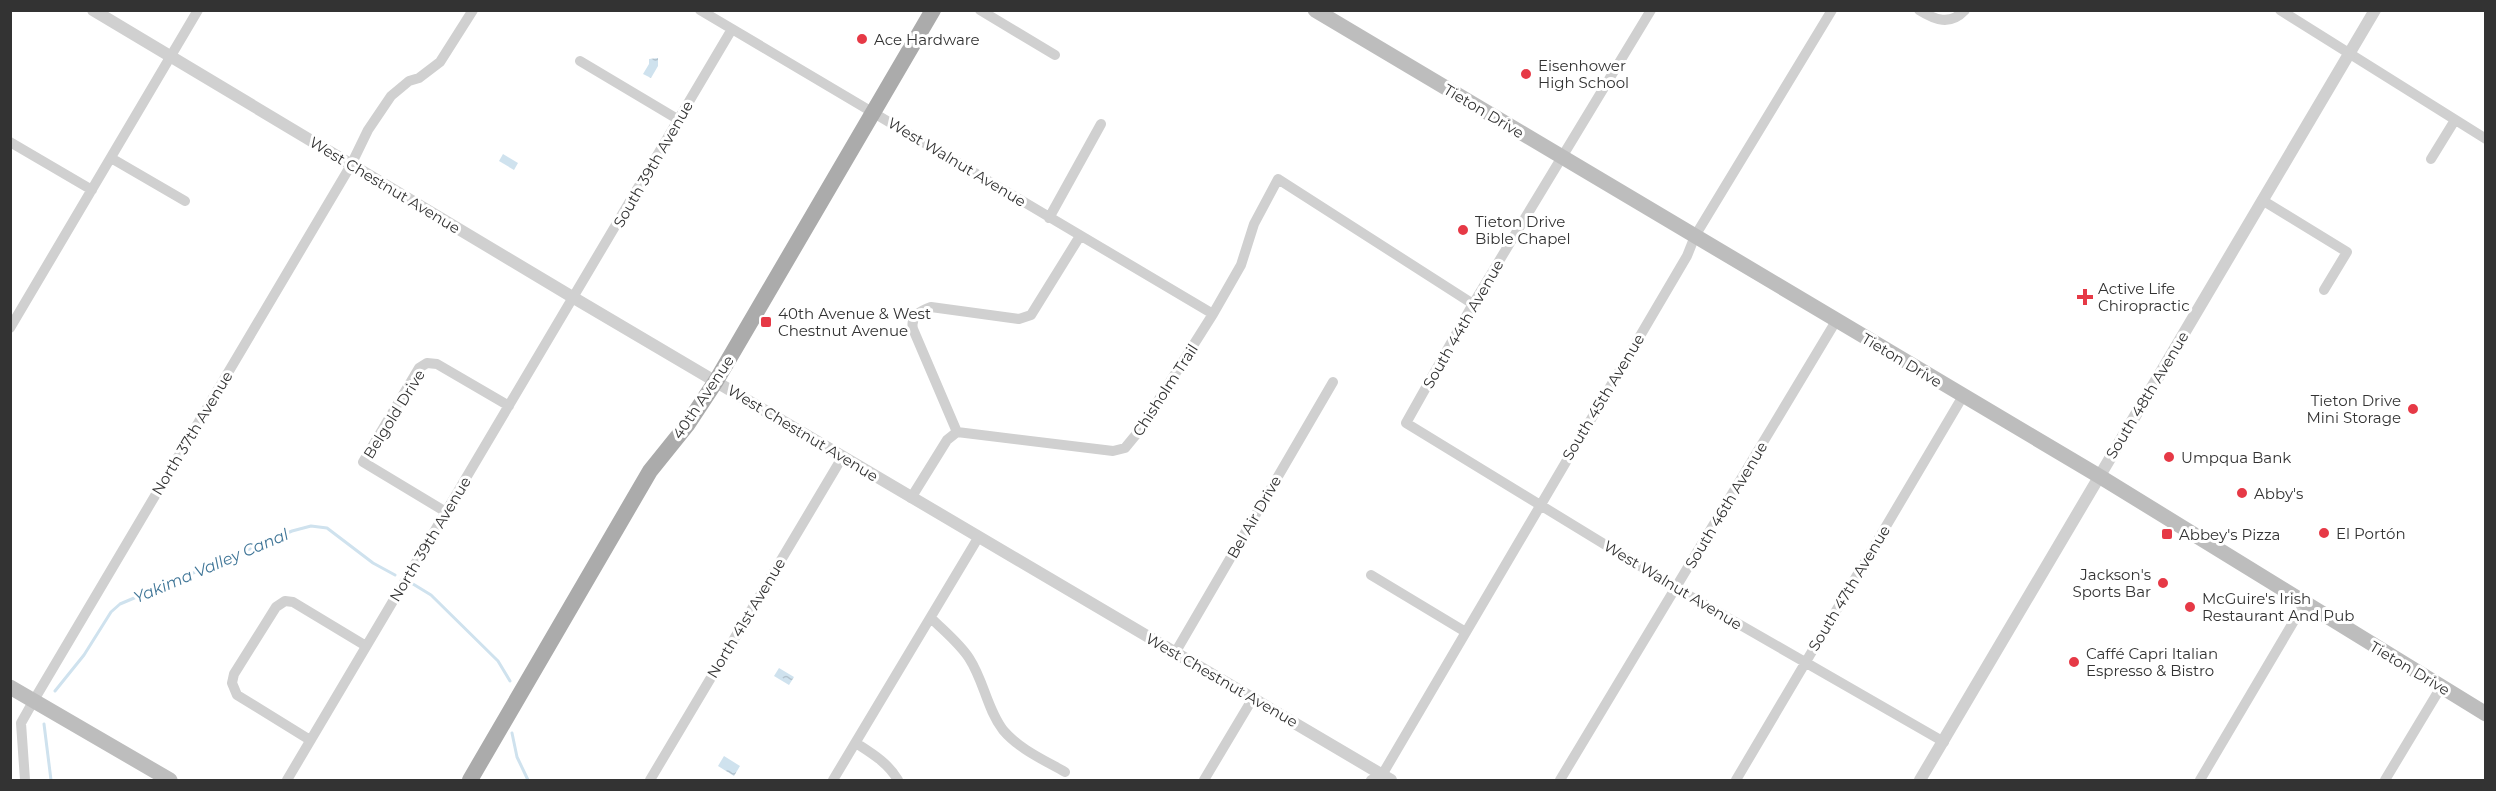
<svg xmlns="http://www.w3.org/2000/svg" width="2496" height="791" font-family="Montserrat,sans-serif">
	<defs>
		<pattern id="water-ripples" width="26" height="14" patternUnits="userSpaceOnUse" patternTransform="scale(1.5)"><rect width="26" height="14" fill="#cfe2ee"/><path d="M2 4q2-2 4 0t4 0M15 11q2-2 4 0t4 0" fill="none" stroke="#b2c2cd"/></pattern>
	</defs>
	<rect width="100%" height="100%" fill="#fff"/>
	<path fill="url(#water-ripples)" d="M658,58V66L651,78L643,74L649,64V59Z
		M503,154L518,163L514,170L499,161Z
		M779,668L794,677L789,685L774,676Z
		M724,756L740,766L734,776L718,766Z"/>
	<g fill="none" stroke-linecap="round" stroke-linejoin="round">
		<path stroke="#cfe2ee" stroke-width="3" d="M413,584L431,595L498,661L510,681
			M55,691L84,655L111,612L120,604L292,531L311,526L327,528L373,563L395,575
			M44,724L51,780
			M512,733L517,757L528,780"/>
		<path stroke="#d0d0d0" stroke-width="10" d="M700,10L1213,314
			M980,10L1055,55
			M1651,10L1473,304L1406,423L1676,588L1944,742
			M1919,10C1935,20 1950,26 1965,10
			M2280,10L2486,139
			M580,61L679,120
			M10,142L92,190
			M111,158L185,201
			M2431,159L2455,120
			M2262,200L2347,252L2324,290
			M1049,218L1101,124
			M10,328L198,10
			M957,432L1113,451L1125,448L1139,431L1213,314L1241,265L1254,224L1278,179L1473,304
			M957,432L913,329C910,316 920,311 931,307L1019,319L1031,315L1080,236
			M911,498L947,440L957,432
			M446,512L363,462L419,368L427,363L437,364L509,406
			M1371,575L1464,631
			M931,618C944,631 959,643 969,658C984,681 987,709 1003,730C1019,749 1044,760 1065,772
			M1175,653L1333,382
			M310,740L237,695L232,683L234,674L276,607L285,601L293,602L366,646
			M856,743C873,754 888,763 898,780
			M25,780L21,723L34,700L351,165L368,130L391,96L409,81L419,78L440,62L473,10
			M287,780L732,29
			M650,780L843,456
			M833,780L978,538
			M1204,780L1253,698
			M1371,780L1382,775L1687,256L1695,236L1832,10
			M1560,780L1836,321
			M1736,780L1963,396
			M2200,780L2304,604
			M2385,780L2441,687"/>
		<path stroke="#d0d0d0" stroke-width="12" d="M93,10L574,298L1391,780
			M1920,780L2375,10"/>
		<path stroke="#bdbdbd" stroke-width="15" d="M1315,10L2099,476L2486,714
			M10,687L170,780"/>
		<path stroke="#ababab" stroke-width="16" d="M470,780L650,471L687,425L716,381L933,10"/>
	</g>
	<g fill="#e63946" stroke="#fff" stroke-width="2">
		<circle cx="862" cy="39" r="6"/>
		<circle cx="1526" cy="74" r="6"/>
		<circle cx="1463" cy="230" r="6"/>
		<path d="M2082 288h6v6h6v6h-6v6h-6v-6h-6v-6h6z"/>
		<rect x="760" y="316" width="12" height="12" rx="3"/>
		<circle cx="2413" cy="409" r="6"/>
		<circle cx="2169" cy="457" r="6"/>
		<circle cx="2242" cy="493" r="6"/>
		<circle cx="2324" cy="533" r="6"/>
		<rect x="2161" y="528" width="12" height="12" rx="3"/>
		<circle cx="2163" cy="583" r="6"/>
		<circle cx="2190" cy="607" r="6"/>
		<circle cx="2074" cy="662" r="6"/>
	</g>
	<g text-anchor="middle" dominant-baseline="central" stroke-width="6" stroke-linejoin="round" paint-order="stroke">
		<g font-size="15" fill="#333" stroke="#fff" text-anchor="start">
			<text x="874" y="39">Ace Hardware</text>
			<text x="1538" y="65">Eisenhower<tspan x="1538" dy="17">High School</tspan></text>
			<text x="1475" y="221">Tieton Drive<tspan x="1475" dy="17">Bible Chapel</tspan></text>
			<text x="2098" y="288">Active Life<tspan x="2098" dy="17">Chiropractic</tspan></text>
			<text x="778" y="313">40th Avenue &amp; West<tspan x="778" dy="17">Chestnut Avenue</tspan></text>
			<text x="2401" y="400" text-anchor="end">Tieton Drive<tspan x="2401" dy="17">Mini Storage</tspan></text>
			<text x="2181" y="457">Umpqua Bank</text>
			<text x="2254" y="493">Abby's</text>
			<text x="2336" y="533">El Portón</text>
			<text x="2179" y="534">Abbey's Pizza</text>
			<text x="2151" y="574" text-anchor="end">Jackson's<tspan x="2151" dy="17">Sports Bar</tspan></text>
			<text x="2202" y="598">McGuire's Irish<tspan x="2202" dy="17">Restaurant And Pub</tspan></text>
			<text x="2086" y="653">Caffé Capri Italian<tspan x="2086" dy="17">Espresso &amp; Bistro</tspan></text>
		</g>
		<g font-size="15" fill="#333" stroke="#fff">
			<text transform="translate(1484 111) rotate(31)">Tieton Drive</text>
			<text transform="translate(957 162) rotate(31)">West Walnut Avenue</text>
			<text transform="translate(653 164) rotate(-60)">South 39th Avenue</text>
			<text transform="translate(385 185) rotate(31)">West Chestnut Avenue</text>
			<text transform="translate(1463 324) rotate(-60)">South 44th Avenue</text>
			<text transform="translate(1902 360) rotate(31)">Tieton Drive</text>
			<text transform="translate(1165 390) rotate(-57)">Chisholm Trail</text>
			<text transform="translate(2147 395) rotate(-59)">South 48th Avenue</text>
			<text transform="translate(703 397) rotate(-56)">40th Avenue</text>
			<text transform="translate(1603 397) rotate(-59)">South 45th Avenue</text>
			<text transform="translate(394 414) rotate(-58)">Belgold Drive</text>
			<text transform="translate(192 433) rotate(-59)">North 37th Avenue</text>
			<text transform="translate(803 433) rotate(31)">West Chestnut Avenue</text>
			<text transform="translate(1726 505) rotate(-59)">South 46th Avenue</text>
			<text transform="translate(1254 517) rotate(-60)">Bel Air Drive</text>
			<text transform="translate(430 539) rotate(-59)">North 39th Avenue</text>
			<text transform="translate(1673 585) rotate(31)">West Walnut Avenue</text>
			<text transform="translate(1849 588) rotate(-59)">South 47th Avenue</text>
			<text transform="translate(746 618) rotate(-59)">North 41st Avenue</text>
			<text transform="translate(2410 668) rotate(31)">Tieton Drive</text>
			<text transform="translate(1222 680) rotate(30)">West Chestnut Avenue</text>
		</g>
		<g font-size="16" font-style="italic" fill="#3f7597" stroke="#fff">
			<text transform="translate(211 566) rotate(-23)">Yakima Valley Canal</text>
		</g>
	</g>
	<rect width="2496" height="791" fill="none" stroke="#333333" stroke-width="24"/>
</svg>
